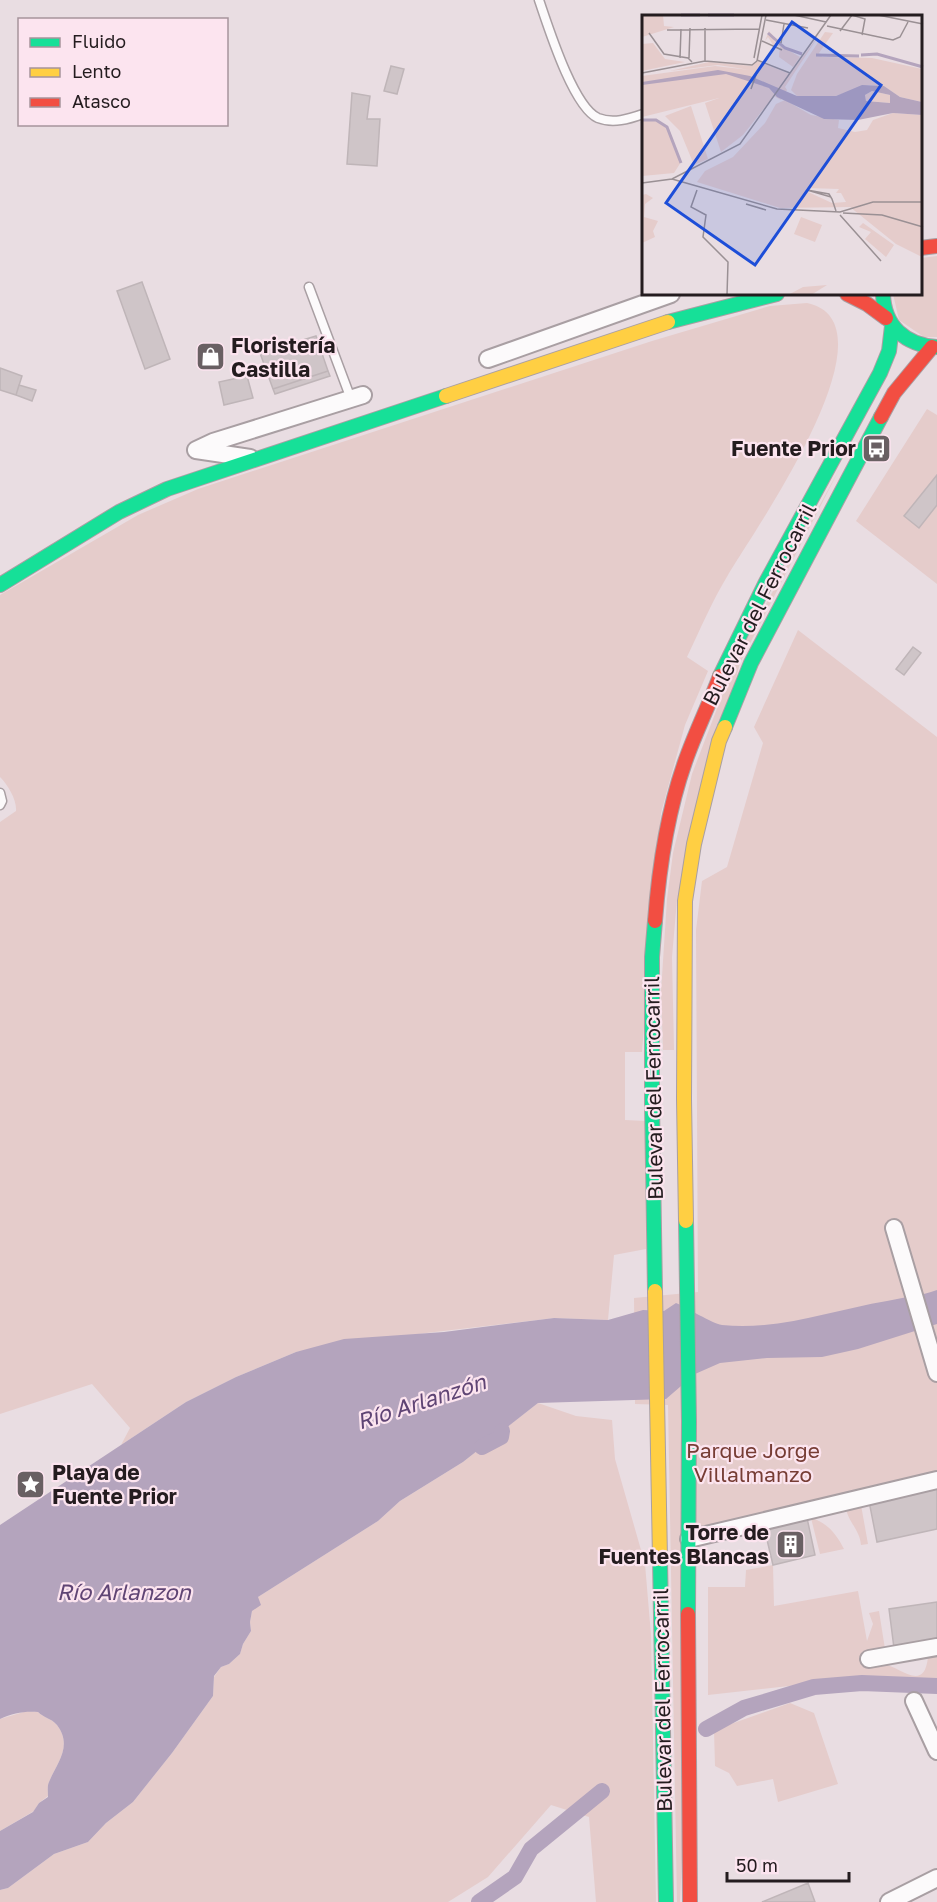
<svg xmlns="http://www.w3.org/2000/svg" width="937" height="1902" font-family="'Golos Text',sans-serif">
	<rect width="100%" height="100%" fill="#e9dde2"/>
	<path fill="#e5cccb" d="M937,256V337H924L899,320L893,294H920L921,258Z
		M807,303C902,323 751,535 728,575C712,601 700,630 687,657L708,671L685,725L661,813L642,1052H625V1120L645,1121L646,1249L614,1255L608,1320L554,1318L426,1333L296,1352L236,1377L186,1402L121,1445L130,1428L92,1384L0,1414V822L16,811C17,800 8,785 0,777V595L138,515L198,489L652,341L770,306Z
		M927,409L937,415V584L856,521Z
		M840,468L740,663L677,900L672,957L674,1050H663L661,992L667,899L673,853L692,774L736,659Z
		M798,630L937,737V1475L697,1530L680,1902H677L668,1405L635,1404L634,1298L698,1292L696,930L702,881L727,867L763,743L754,727Z
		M538,1403L576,1416L612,1420L615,1459L645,1564L651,1635L656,1902H596L589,1817L551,1805L488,1877L448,1902H0V1890L8,1888L54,1854L88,1842L106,1823L133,1802L172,1753L213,1696L214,1677L221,1667L229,1664L240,1654L243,1644L251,1631L250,1622L252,1611L258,1597L378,1521L400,1501L463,1462L482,1447L500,1437L502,1431Z
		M861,1505L868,1544L861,1545C860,1530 848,1522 846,1508Z
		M811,1518C827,1522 837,1535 844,1549L820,1554Z
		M773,1565L774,1606L858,1591L867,1641L873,1624L869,1613L879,1611L885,1649L883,1664C900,1666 924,1694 928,1657L937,1652V1679L871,1677L708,1695V1587H745L746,1570Z
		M790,1703L814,1713L838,1784L778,1802L773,1779L737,1786L729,1773L715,1766L714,1730Z
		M27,1711L38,1712C44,1718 51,1718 57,1725C73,1746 57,1763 49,1782C47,1786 48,1792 48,1796L39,1803L34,1811L0,1831V1719Z"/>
	<path fill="#b4a4bd" d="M937,1290V1324L858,1349L822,1357L767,1358L720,1363L695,1374L666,1399L538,1403L463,1462L400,1501L378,1521L258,1597L261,1605L252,1611L250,1622L251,1631L243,1644L240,1654L229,1664L221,1667L214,1676L213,1696L172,1753L133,1802L106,1823L88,1842L54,1854L8,1888L0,1890V1831L33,1812L39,1803L48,1797C48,1792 47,1786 49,1782C57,1763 73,1746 57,1725C51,1718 44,1718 38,1712C24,1711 13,1713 0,1719V1525L186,1402L236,1377L296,1352L344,1339L444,1332L554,1318L608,1320L643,1310L664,1311L676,1303C688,1308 711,1323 722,1325C778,1331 833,1310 887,1301C904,1297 921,1296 937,1290Z"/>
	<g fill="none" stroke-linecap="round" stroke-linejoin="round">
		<path stroke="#b4a4bd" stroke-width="16" d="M482,1447L501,1437L502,1431
			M706,1729L744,1708L814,1687L862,1683L937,1686
			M479,1902L515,1877L531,1849L602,1791"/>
	</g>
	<path fill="#cfc5c8" stroke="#bfb5b8" stroke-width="1.5" d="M391,66L404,69L397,94L384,91Z
		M352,93L370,96L367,119H380L377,166L347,164Z
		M142,282L170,359L145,369L117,291Z
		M316,336L328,371L273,389L260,353Z
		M0,368L22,376L16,395L0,390Z
		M328,371L330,376L275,394L273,389Z
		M247,376L253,398L224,405L219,382Z
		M19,385L36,390L32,401L16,395Z
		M937,475V505L919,528L904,516Z
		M913,647L921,653L904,675L896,669Z
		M937,1485V1529L877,1542L869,1501Z
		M807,1518L815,1555L773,1565L764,1527Z
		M937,1602V1640L894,1648L889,1609Z
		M808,1883L815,1902H762Z"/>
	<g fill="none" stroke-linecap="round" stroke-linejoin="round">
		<defs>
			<path id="lane" d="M539,0C548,26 573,107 598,118C613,124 629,119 643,114
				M309,287L351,399
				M0,793L2,801L0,805"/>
			<path id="street" d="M488,359L671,294
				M196,450L213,442L363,395
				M196,450L250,458
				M894,1228L937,1373
				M689,1539L937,1480
				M869,1659L937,1647
				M914,1701L937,1751
				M889,1902L937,1878"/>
			<path id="fast" d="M883,294C884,326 905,345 937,347
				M668,322L777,294
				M0,585L119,512L167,489L446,396
				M720,676L766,582L880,373L889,351L892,326
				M725,727L751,663L881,417
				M655,921L652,957V1104L655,1291
				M686,1221L689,1421L688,1614
				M660,1559L666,1902"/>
			<path id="slow" d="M446,396L668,322
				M686,1221L684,1099L685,901L694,844L719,741L725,727
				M655,1291L660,1559"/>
			<path id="jam" d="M920,248L937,246
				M847,294L867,304L886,318
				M881,417L894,393L932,347
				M655,921C659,868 667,813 685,762C695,733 709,705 720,676
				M688,1614L690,1902"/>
		</defs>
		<use href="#lane" stroke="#a99fa3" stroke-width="11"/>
		<use href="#street" stroke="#a99fa3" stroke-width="20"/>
		<use href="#fast" stroke="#a99fa3" stroke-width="16"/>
		<use href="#slow" stroke="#a99fa3" stroke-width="16"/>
		<use href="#jam" stroke="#a99fa3" stroke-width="16"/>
		<use href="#lane" stroke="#fcfafb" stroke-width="8"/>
		<use href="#street" stroke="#fcfafb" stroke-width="16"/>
		<use href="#fast" stroke="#16e098" stroke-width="14"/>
		<use href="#slow" stroke="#ffcf43" stroke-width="14"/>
		<use href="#jam" stroke="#f24e42" stroke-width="14"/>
	</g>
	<defs>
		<symbol id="shop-square" viewBox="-11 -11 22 22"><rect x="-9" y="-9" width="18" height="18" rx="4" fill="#696063" stroke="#fce4ef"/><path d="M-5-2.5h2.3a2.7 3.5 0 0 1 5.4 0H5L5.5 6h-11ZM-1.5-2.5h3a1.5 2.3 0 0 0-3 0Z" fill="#fff"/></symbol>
		<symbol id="bus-square" viewBox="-11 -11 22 22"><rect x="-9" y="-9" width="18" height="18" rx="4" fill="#696063" stroke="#fce4ef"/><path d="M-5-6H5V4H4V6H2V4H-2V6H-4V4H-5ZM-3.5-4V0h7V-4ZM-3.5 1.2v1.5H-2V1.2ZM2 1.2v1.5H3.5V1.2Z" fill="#fff"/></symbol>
		<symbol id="sight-square" viewBox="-11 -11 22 22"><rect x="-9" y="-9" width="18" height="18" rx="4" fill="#696063" stroke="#fce4ef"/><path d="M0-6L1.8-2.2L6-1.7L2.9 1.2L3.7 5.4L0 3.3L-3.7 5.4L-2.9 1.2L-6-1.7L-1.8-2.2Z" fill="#fff"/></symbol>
		<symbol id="building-square" viewBox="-11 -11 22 22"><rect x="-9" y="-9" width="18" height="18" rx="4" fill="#696063" stroke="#fce4ef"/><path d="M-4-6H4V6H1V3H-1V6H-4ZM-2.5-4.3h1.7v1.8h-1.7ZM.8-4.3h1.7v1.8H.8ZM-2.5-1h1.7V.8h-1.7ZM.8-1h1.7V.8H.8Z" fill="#fff"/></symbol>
	</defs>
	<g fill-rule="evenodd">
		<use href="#shop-square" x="194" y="340" width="33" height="33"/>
		<use href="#bus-square" x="860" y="432" width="33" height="33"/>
		<use href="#sight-square" x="14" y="1468" width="33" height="33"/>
		<use href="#building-square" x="774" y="1528" width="33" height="33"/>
	</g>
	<g text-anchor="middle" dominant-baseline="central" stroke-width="4.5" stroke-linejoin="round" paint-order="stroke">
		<g font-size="21" font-weight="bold" fill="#241c1f" stroke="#fce4ef" text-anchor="start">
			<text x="231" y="345">Floristería<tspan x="231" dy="24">Castilla</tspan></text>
			<text x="856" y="448" text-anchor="end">Fuente Prior</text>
			<text x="52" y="1472">Playa de<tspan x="52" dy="24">Fuente Prior</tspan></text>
			<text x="769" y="1532" text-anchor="end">Torre de<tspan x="769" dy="24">Fuentes Blancas</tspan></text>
		</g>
		<g font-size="21" fill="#241c1f" stroke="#fce4ef">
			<text transform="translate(759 604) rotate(-63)">Bulevar del Ferrocarril</text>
			<text transform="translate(653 1088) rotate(-91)">Bulevar del Ferrocarril</text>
			<text transform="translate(662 1700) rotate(-91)">Bulevar del Ferrocarril</text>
		</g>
		<g font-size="21" fill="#773d35" stroke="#fce4ef">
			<text x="753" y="1450">Parque Jorge<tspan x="753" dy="24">Villalmanzo</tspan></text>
		</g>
		<g font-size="22" font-style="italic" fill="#5f4474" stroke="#fce4ef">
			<text transform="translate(421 1401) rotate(-18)">Río Arlanzón</text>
			<text x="124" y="1591">Río Arlanzon</text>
		</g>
	</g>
	<g transform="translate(642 15)">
		<rect width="280" height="280" fill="#e9dde2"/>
		<path d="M0,0H21L22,11L32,12L0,22ZM127,16L138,28L126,18L134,28L158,42L151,52L137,42L138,31L131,30L126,22L123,26ZM180,16L143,72L145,75L139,85L132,81L101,120L79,137L63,88L77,83L0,102V61L73,51L108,55L76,50L28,56L67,47L110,51L116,46L148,59ZM183,17L191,18L177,38L180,42L230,43L280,54V87L258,82L242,71L227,70L194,81H155L149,75L155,59ZM11,28L23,44L43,47L0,56V29ZM230,76L248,80V88L224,86L223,80ZM143,85L169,100L197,105L196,113L213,117L225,115L231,105L251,98L280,100V242L254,229L208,192L138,193L55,167L63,156L91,142L123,108L134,89ZM165,173L197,174L194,178H199L204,187L190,188L164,176ZM49,91L66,144L52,150L38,116L23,101ZM0,106H16L27,114L39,147L32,158L0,161ZM4,179L11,183L3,189L2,202L16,206L11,216L13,222L0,228V180ZM159,202L180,210L173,227L152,219ZM221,208L252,230L244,242L223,224L229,217L217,212ZM185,270L169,280H146L161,272Z" fill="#e5cccb" fill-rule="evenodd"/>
		<path d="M76,55L108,61L155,81H194L220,70L242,71L258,82L280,87V100L251,98L216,105L182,104L135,82L127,73L84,59L0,70V67ZM230,76L248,80V88L224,86L223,80Z" fill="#b4a4bd" fill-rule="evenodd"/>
		<path fill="none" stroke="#b4a4bd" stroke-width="3" d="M39,0H58M66,0H92M126,18L143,33L160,39M174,40L217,41M219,40L235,39L281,52M0,105H14L25,112L39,148"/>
		<path fill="none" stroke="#9a9094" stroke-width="1.5" d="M152,0L184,7M236,0L281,9M124,5L166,13M185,11L251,25L258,22L266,7M25,15L118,14M198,16L210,0L223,4L220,20M7,18L22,39L46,43L50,47M120,26L140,35M139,28L142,9M38,43L39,14M47,43L48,13M112,43L120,0M115,45L148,58M63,46V13M115,46L124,0M0,58L63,46L110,50L115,46M109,74L115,57M30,164L135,194L198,197L231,187H281M0,168L30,164L98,129L189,0M55,175L49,192L64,200L61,222L86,247L85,280M189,182L165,175L187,179L190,184L194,196M104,189L124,195M201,198L240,200L281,212M198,200L239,246"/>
		<path fill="#1d4ed8" fill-opacity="0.15" stroke="#1d4ed8" stroke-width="3" d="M150,7L239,70L113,250L24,188Z"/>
		<rect width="280" height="280" fill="none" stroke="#241c1f" stroke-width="3"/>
	</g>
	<rect x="18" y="18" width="210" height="108" fill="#fce4ef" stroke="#a6949c" stroke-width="1.5"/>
	<rect x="30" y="38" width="30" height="9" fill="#16e098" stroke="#a6949c" stroke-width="1.5"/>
	<text x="72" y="48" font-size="18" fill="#241c1f">Fluido</text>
	<rect x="30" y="68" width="30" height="9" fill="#ffcf43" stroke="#a6949c" stroke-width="1.5"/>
	<text x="72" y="78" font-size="18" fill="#241c1f">Lento</text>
	<rect x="30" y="98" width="30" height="9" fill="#f24e42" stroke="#a6949c" stroke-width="1.5"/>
	<text x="72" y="108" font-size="18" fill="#241c1f">Atasco</text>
	<path d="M727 1872v9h122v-9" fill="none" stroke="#241c1f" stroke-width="3"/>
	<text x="736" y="1872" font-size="18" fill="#241c1f" stroke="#fce4ef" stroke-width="4.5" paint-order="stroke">50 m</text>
</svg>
